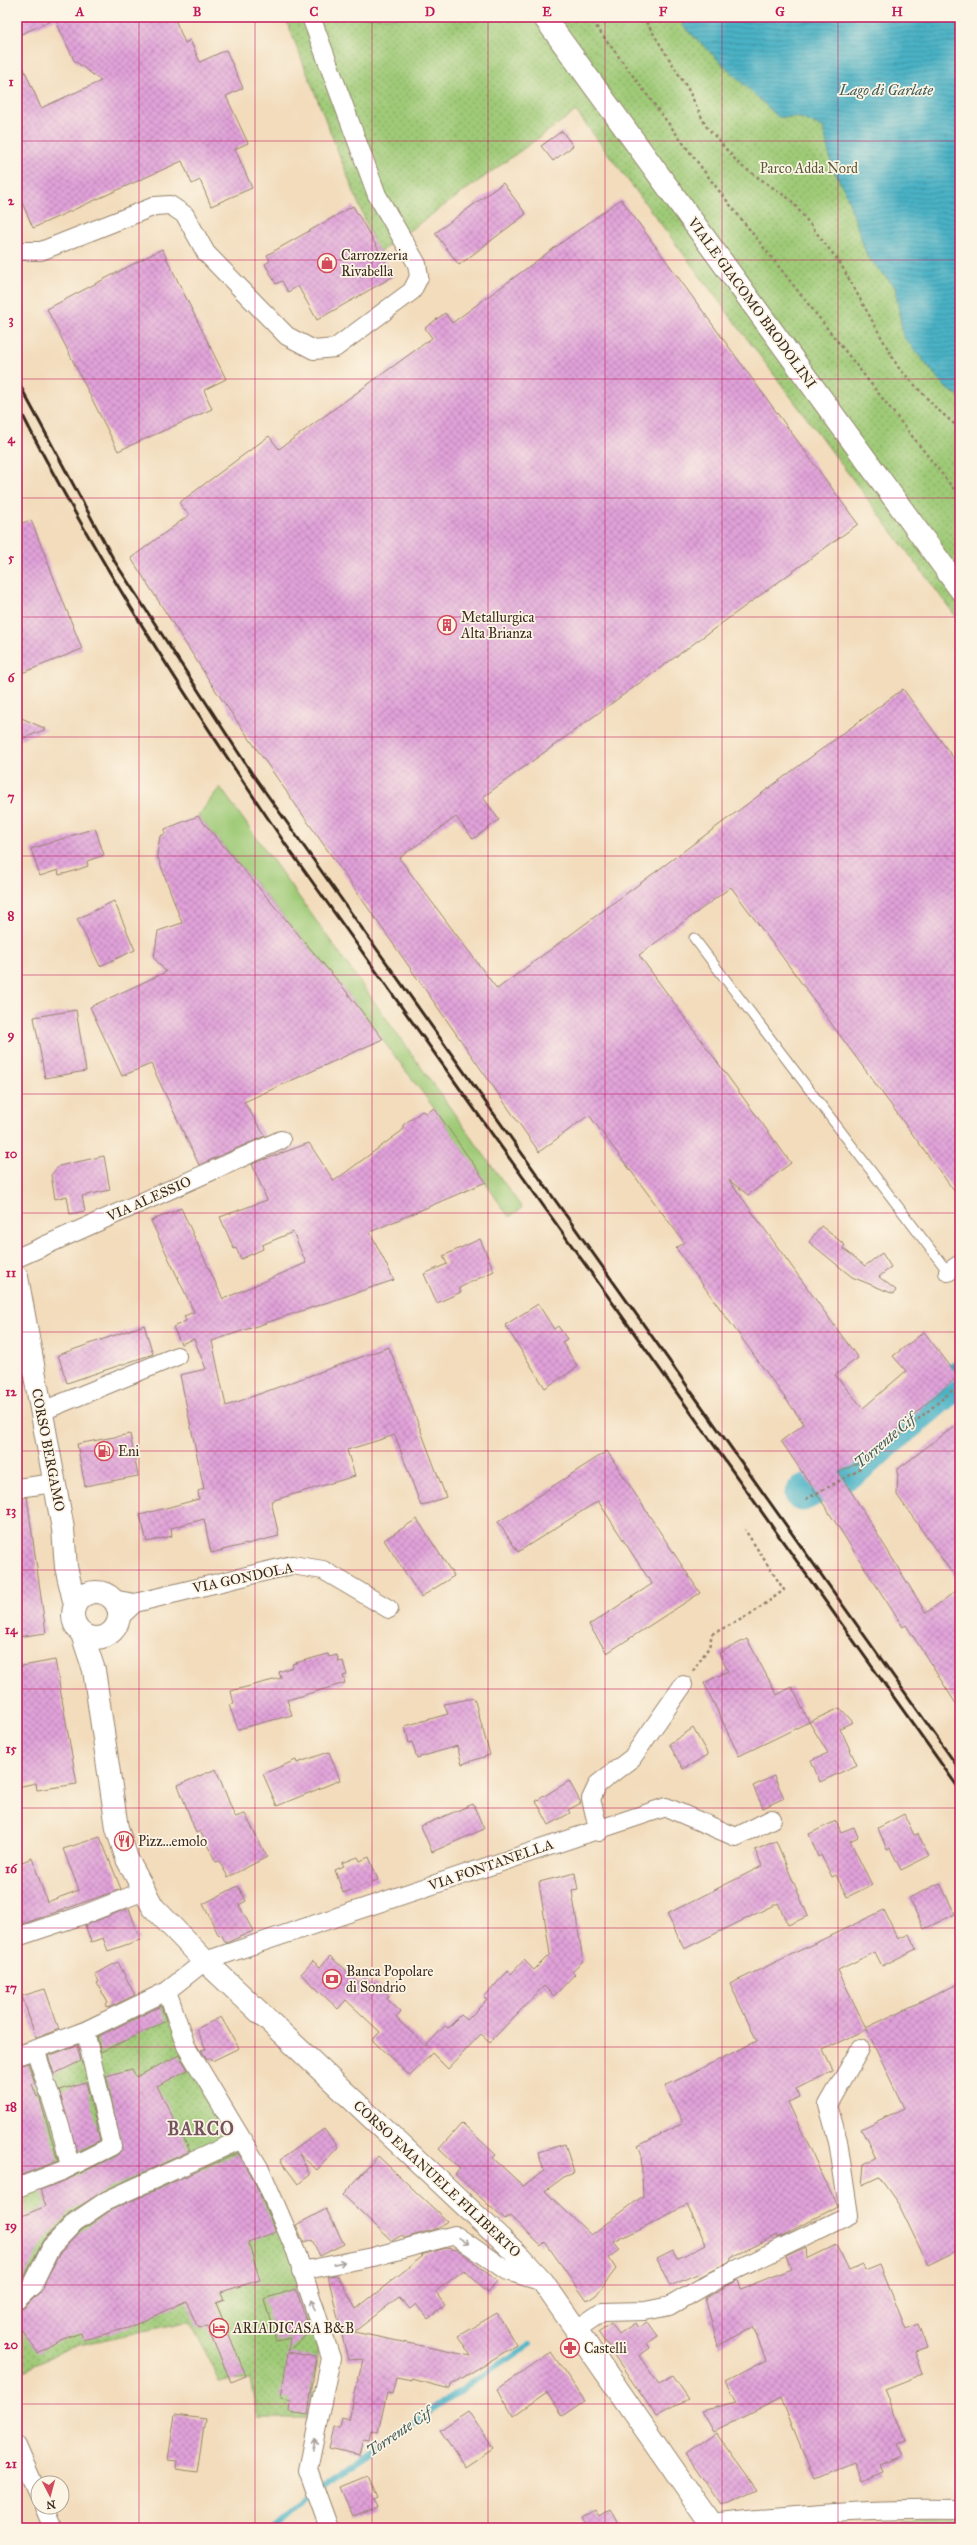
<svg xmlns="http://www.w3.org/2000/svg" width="977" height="2545" font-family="'IM FELL Great Primer',serif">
	<defs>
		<pattern id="park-dots" width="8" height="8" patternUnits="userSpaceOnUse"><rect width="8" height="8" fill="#9fca77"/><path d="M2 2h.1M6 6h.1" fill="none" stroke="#83a461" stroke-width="1.8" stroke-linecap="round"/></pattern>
		<pattern id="water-rules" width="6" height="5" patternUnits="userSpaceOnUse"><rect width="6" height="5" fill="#48b2c6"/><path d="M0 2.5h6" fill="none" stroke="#3d91a0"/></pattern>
		<pattern id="building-cross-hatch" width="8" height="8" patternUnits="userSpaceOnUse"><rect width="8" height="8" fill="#e1a2da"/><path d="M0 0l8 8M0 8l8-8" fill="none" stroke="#b884b0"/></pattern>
	</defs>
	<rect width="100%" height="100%" fill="#fcf5e5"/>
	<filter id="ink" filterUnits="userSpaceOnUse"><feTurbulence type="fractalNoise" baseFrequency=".025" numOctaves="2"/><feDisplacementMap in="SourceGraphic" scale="8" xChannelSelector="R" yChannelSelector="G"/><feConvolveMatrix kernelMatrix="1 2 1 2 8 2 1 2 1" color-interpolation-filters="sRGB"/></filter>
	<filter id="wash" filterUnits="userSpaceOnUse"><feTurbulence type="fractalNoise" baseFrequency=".012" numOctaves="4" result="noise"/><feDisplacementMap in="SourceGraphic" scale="16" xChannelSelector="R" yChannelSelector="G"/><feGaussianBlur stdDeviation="0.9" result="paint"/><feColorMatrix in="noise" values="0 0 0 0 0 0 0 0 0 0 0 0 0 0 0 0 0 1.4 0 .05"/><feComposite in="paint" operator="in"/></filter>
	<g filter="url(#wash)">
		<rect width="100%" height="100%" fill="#f2dcbc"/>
		<path fill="#9fca77" stroke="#6d7a4a" d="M220,787L522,1208L509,1217L434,1108L342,986L198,816Z"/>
		<path fill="url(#park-dots)" stroke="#6d7a4a" d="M285,17H960V622L576,111L378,253Z
			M162,1991L322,2310L310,2418H258L250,2380L220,2381L190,2321L70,2347L17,2375V2052Z
			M919,2521L960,2523V2528H807Z"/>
		<path fill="url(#water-rules)" stroke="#426e72" d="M680,17H960V397L946,388L903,336L895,287L867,256L846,193L832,167L823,127L797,117H778L684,27Z"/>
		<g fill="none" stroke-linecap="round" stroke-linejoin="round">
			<path stroke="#48b2c6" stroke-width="6" d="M273,2528L326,2481L530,2344"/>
			<path stroke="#48b2c6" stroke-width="35" d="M802,1494L853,1469L960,1378"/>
		</g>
		<g id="blocks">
			<path fill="url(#building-cross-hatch)" d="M17,17H174L185,43L190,40L200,62L226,50L243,88L226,96L248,143L235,149L252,188L211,206L200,180L192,184L182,161L33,228L17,191V53L41,108L101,81L74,60L55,19L17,36Z
				M562,131L573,146L553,161L541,146Z
				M503,183L526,214L459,265L435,233Z
				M621,199L858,524L483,797L499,820L473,839L456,817L399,858L497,989L903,689L960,767V1199L731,887L639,955L791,1163L748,1195L729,1180L858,1358L835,1375L863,1408L906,1371L893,1356L924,1332L958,1376L858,1463L839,1472L926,1613L960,1588V1710L906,1625L903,1627L817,1494L781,1441L804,1424L676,1248L684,1242L589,1115L539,1152L216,691L131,558L189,515L179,503L269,436L279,449L432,338L425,328L445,313L452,323Z
				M353,206L394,276L317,320L298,286L288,292L282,281L276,284L265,264L270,261L267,255Z
				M162,249L226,379L204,390L212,409L118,451L47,309Z
				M31,520L82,649L17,675V525Z
				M17,716L46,729L17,741Z
				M198,816L342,986L383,1039L244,1102L265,1136L199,1165L151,1064L122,1076L90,1007L166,972L154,958L158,931L182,923L157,855L160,836L165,834V829Z
				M95,828L104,855L87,861L88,866L71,872L59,875L58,870L40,876L31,849Z
				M114,901L135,950L100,966L77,919Z
				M76,1010L86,1071L45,1078L34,1017Z
				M434,1108L486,1182L370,1232L394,1280L212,1341L226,1406L389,1347L446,1497L421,1506L395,1435L347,1450L355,1476L271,1501L279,1536L211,1553L204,1519L171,1528L172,1536L147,1542L140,1515L199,1499L198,1491L204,1489L180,1375L206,1369L194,1339L181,1344L173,1327L186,1321L184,1316L194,1312L151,1221L181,1208L223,1299L306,1263L293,1232L262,1245L263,1249L241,1259L236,1248L234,1249L220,1217L267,1200L252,1164L309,1143L334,1181L403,1130V1125L422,1111L427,1113Z
				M104,1156L110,1190L82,1196L85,1211L70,1214L67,1196L55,1199L51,1175L59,1166Z
				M821,1226L845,1245L843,1248L865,1266L882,1253L891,1267L879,1277L896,1290L894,1294L852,1277L809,1242Z
				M480,1239L494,1271L459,1288L461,1292L437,1303L424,1274L447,1264L443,1256Z
				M538,1304L554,1329L558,1326L567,1339L562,1342L578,1367L545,1388L505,1325Z
				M144,1325L153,1354L67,1383L58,1355Z
				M960,1425V1584L897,1495L898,1469L948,1431Z
				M130,1434L138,1476L85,1486L77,1444Z
				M607,1451L700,1593L607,1653L589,1625L652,1584L598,1501L518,1552L498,1522Z
				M27,1497L46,1633L17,1637V1498Z
				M417,1519L454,1576L421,1597L384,1540Z
				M747,1639L777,1695L792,1687L809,1722L739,1756L704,1683L728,1671L719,1653Z
				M328,1654L329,1657L337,1655L339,1662L343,1661L347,1675L343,1676L345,1683L287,1700L292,1715L238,1729L229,1705L234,1704L231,1691L281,1678L279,1672L293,1667L292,1664Z
				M55,1660L77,1784L37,1790L36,1783L17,1787V1667Z
				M474,1698L490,1755L462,1764L457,1746L417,1758L412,1742L409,1743L405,1726L448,1714L444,1704Z
				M840,1708L853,1722L840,1728L857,1765L820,1782L811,1760L828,1753L809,1722Z
				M693,1728L708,1755L683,1769L669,1744Z
				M329,1752L340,1780L277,1806L263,1774L296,1760L297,1763Z
				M216,1769L235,1817L245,1814L267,1857L228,1877L219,1861L216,1862L200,1831L196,1833L178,1785Z
				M774,1776L784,1798L763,1808L753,1786Z
				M569,1781L581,1803L568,1810L570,1813L549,1825L536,1801Z
				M473,1804L484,1829L432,1852L421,1826Z
				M904,1814L914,1835L918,1834L929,1856L901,1870L890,1848L887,1850L878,1828Z
				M836,1821L841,1832L854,1827L858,1837L850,1841L872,1885L847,1897L836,1875L832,1877L821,1855L818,1857L809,1834Z
				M100,1837L121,1889L17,1926V1864L32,1858L47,1902L79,1890L63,1849Z
				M776,1841L808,1916L788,1925L778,1903L684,1949L667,1914L762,1866L755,1850Z
				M358,1857L360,1861L369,1857L378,1880L343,1893L335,1870L344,1866L342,1863Z
				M575,1873L578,1890L572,1891L583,1961L572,1971L575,1974L554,1996L544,1986L490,2042L481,2034L448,2069L432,2053L410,2076L372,2040L380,2032L346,2000L338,2009L301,1974L313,1961L320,1967L330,1956L360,1984L365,1979L371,1985L374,1982L389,1996L387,1999L401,2012L396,2018L426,2046L445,2026L448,2028L461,2015L467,2020L487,2000L484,1997L508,1971L511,1974L524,1960L534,1970L550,1954L539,1882Z
				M940,1883L955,1914L924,1929L909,1898Z
				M238,1886L246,1901L239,1905L253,1931L226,1943L221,1934L219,1936L203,1904Z
				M129,1908L140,1940L108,1951L103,1938L91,1942L85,1925Z
				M884,1910L898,1939L909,1934L916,1949L882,1966L875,1952L838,1970L866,2028L960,1983V2249L928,2265L899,2205L879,2177L862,2185L864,2164L876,2158L861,2129L904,2108L866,2029L823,2050L833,2071L796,2089L800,2097L788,2102L837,2206L778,2238L777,2235L731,2257L732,2260L698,2278L697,2274L670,2286L657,2259L673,2251L677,2259L706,2244L687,2205L614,2242L620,2250L609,2258L616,2269L596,2295L587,2301L545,2242L541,2246L510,2216L505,2220L455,2174L460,2169L439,2149L462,2123L496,2155L493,2158L523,2186L544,2171L538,2152L565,2144L574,2173L564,2177L545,2191L591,2235L643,2196L641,2152L638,2146L683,2123L665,2086L757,2041L730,1984Z
				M118,1962L135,1995L108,2008L106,2005L108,2003L97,1983L99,1982L95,1974Z
				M45,1989L59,2029L36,2038L22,1996Z
				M161,2006L166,2021L101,2052L97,2037Z
				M221,2017L239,2048L212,2061L211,2058L207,2060L201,2050L206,2049L196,2029Z
				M77,2045L81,2061L54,2074L48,2056Z
				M179,2055L188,2070L157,2086L190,2151L102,2192L69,2213L43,2240L23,2280L17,2286V2218L46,2206L40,2190L69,2179L117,2155L122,2149L106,2076L132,2069L136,2077Z
				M28,2063L35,2083L32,2084L37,2097L39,2096L58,2161L22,2175L17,2154V2066Z
				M86,2082L100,2140L77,2152L59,2090Z
				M324,2129L338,2147L317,2170L299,2154L310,2175L298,2184L280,2160Z
				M238,2153L252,2176L276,2232L248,2242L260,2280L221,2292L224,2300L216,2303L246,2376L231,2382L207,2327L198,2328L186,2301L128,2328L83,2340L81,2333L60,2340L38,2353L17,2324V2310L24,2308L39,2293L60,2253L82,2230L111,2210Z
				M378,2156L447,2221L439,2228L405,2238L402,2235L392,2241L343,2195Z
				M326,2209L344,2244L320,2256L312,2240L304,2243L296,2225Z
				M836,2245L849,2271L863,2265L865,2271L880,2265L906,2329L918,2324L927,2348L915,2352L923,2374L885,2389L906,2442L897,2445L902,2457L879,2466L882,2473L862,2482L854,2462L814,2479L781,2398L713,2432L701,2411L737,2402L726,2381L766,2360L753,2327L718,2346L705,2298L738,2280L741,2289L791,2269L786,2257L806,2248L807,2259Z
				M446,2248L458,2250L497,2281L488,2292L464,2270L435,2292L445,2305L428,2319L416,2304L410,2309L399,2297L354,2332L471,2356L458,2336L497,2313L516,2345L451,2385L450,2389L412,2379V2381L396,2378L392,2394L387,2393L378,2432L372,2430L370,2440L364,2439L360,2455L329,2448L334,2428H340L342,2418L349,2420L363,2359L348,2360L328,2276L337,2275L356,2309L423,2256L421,2255Z
				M296,2289L310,2332L288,2351L290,2338L276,2341L264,2299Z
				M647,2322L657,2336L647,2343L650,2348L639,2356L659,2384L672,2376L688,2399L656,2416L598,2332L611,2323L619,2334L635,2323L638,2328Z
				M288,2352L316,2357L308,2415L289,2412L290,2400L281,2398Z
				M551,2352L585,2401L563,2416L547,2392L513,2416L498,2389Z
				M468,2411L493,2448L465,2467L440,2430Z
				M175,2415L205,2419L197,2472L176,2469L177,2461L168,2460Z
				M716,2433L757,2490L722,2506L686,2454Z
				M367,2476L377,2499L373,2501L377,2508L353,2517L340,2487Z
				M595,2509L599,2516L610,2509L620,2528H578L586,2523L582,2517Z"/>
		</g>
	</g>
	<g filter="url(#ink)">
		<use href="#blocks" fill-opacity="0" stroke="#96836d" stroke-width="1"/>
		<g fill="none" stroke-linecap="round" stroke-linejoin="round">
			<defs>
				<path id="lane" d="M694,938L948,1272"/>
				<path id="street" d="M17,249L20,251H41L155,206L170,205L185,215L206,253L287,336L314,350L335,348L412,291L419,277L417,264L377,195L311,17
					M17,1258L281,1140
					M948,1272L960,1264
					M40,1412L177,1356
					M17,1488L55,1483
					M112,1599L135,1603L292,1565L323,1570L389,1609
					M119,1618L135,1603
					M599,1832L591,1799L598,1784L632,1758L683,1685
					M17,1937L83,1915L144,1891
					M35,2049L61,2129L70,2166
					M17,2056L85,2031L167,1991
					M17,2188L64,2170L112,2146L85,2031
					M301,2271L373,2257L455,2235L507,2271L543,2282
					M17,2300L32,2286L51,2247L75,2222L106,2201L242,2139
					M577,2329L602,2312L645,2311L670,2306L713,2281L849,2215L838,2141L828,2105L860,2049
					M17,2446L38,2494
					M44,2507L53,2528
					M329,2528L308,2470L331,2358L296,2252L261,2171L186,2046L167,1991L205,1961L666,1807L736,1837L772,1819
					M704,2528L711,2524C794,2515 877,2508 960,2510"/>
				<path id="secondary" d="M17,1277L63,1529L66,1567L75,1605
					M73 1615a23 23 0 1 1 46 0a23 23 0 1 1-46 0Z
					M82,1634L94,1670L117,1828L127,1859L153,1907L205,1961L521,2258L543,2282L714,2528"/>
				<path id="primary" d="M544,17L960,589"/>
			</defs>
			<use href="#lane" stroke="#96836d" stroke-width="11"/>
			<use href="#street" stroke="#96836d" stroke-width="20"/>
			<use href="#secondary" stroke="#96836d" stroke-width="24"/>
			<use href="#primary" stroke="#96836d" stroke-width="24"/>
			<path stroke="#96836d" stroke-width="2.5" stroke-dasharray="3 3" stroke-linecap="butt" d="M589,17L713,183L960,497
				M643,17L688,89L706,126L740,165L791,200L840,263L898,367L936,408L960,429
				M806,1499L854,1473L960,1384
				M693,1671L709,1647L712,1634L750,1615L784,1590L745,1530"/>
			<use href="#lane" stroke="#fff" stroke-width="9"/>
			<use href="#street" stroke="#fff" stroke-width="18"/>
			<use href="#secondary" stroke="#fff" stroke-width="22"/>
			<use href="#primary" stroke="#fff" stroke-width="22"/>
			<path stroke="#3b2a1e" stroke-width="3" d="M17,380L115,562L251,772L960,1770
				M17,404C94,558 189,702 286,845L960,1790"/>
		</g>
		<defs><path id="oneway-shaft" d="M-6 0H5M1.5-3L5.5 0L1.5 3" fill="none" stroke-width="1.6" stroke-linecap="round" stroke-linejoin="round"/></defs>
		<g stroke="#a79f9a">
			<use href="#oneway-shaft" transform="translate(464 2241) rotate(34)"/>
			<use href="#oneway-shaft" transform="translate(339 2263) rotate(-11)"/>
			<use href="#oneway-shaft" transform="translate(313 2305) rotate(-109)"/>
			<use href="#oneway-shaft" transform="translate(314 2444) rotate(-78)"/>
		</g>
	</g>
	<path fill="none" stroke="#c2185b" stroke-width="1" stroke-opacity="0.55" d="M139,17V2528M255,17V2528M372,17V2528M488,17V2528M605,17V2528M722,17V2528M838,17V2528M17,141H960M17,260H960M17,379H960M17,498H960M17,617H960M17,737H960M17,856H960M17,975H960M17,1094H960M17,1213H960M17,1332H960M17,1451H960M17,1570H960M17,1689H960M17,1808H960M17,1928H960M17,2047H960M17,2166H960M17,2285H960M17,2404H960"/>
	<defs>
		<symbol id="shop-ring" viewBox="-11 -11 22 22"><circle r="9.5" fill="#fcf5e5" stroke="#d1495b" stroke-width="1.5"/><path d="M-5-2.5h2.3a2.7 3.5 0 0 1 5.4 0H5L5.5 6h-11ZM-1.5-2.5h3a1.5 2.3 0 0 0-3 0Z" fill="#d1495b"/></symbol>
		<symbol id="building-ring" viewBox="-11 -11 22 22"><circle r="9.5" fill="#fcf5e5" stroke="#d1495b" stroke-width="1.5"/><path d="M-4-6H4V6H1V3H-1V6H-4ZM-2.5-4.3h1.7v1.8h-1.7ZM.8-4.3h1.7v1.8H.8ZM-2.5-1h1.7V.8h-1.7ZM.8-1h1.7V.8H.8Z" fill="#d1495b"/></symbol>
		<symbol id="fuel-ring" viewBox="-11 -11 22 22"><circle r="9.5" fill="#fcf5e5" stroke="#d1495b" stroke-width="1.5"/><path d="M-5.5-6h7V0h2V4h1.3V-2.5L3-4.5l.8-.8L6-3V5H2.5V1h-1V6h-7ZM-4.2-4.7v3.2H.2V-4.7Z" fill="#d1495b"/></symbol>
		<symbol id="restaurant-ring" viewBox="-11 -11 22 22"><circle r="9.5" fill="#fcf5e5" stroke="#d1495b" stroke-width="1.5"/><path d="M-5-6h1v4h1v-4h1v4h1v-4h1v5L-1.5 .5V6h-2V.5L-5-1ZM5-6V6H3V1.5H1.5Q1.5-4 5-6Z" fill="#d1495b"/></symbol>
		<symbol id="bank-ring" viewBox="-11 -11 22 22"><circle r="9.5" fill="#fcf5e5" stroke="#d1495b" stroke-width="1.5"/><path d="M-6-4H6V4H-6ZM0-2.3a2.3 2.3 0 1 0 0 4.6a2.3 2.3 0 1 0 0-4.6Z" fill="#d1495b"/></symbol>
		<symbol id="hotel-ring" viewBox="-11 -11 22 22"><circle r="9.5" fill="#fcf5e5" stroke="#d1495b" stroke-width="1.5"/><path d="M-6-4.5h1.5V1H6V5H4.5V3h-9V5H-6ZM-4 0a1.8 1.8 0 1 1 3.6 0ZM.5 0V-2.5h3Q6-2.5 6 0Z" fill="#d1495b"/></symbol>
		<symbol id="pharmacy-ring" viewBox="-11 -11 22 22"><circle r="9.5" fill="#fcf5e5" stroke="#d1495b" stroke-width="1.5"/><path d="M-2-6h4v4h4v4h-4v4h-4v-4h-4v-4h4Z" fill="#d1495b"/></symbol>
	</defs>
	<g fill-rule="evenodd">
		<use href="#shop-ring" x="316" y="252" width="22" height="22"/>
		<use href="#building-ring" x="436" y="614" width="22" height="22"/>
		<use href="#fuel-ring" x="93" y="1440" width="22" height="22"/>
		<use href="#restaurant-ring" x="113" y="1830" width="22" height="22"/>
		<use href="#bank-ring" x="321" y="1968" width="22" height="22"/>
		<use href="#hotel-ring" x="208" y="2317" width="22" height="22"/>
		<use href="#pharmacy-ring" x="559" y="2337" width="22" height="22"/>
	</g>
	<g text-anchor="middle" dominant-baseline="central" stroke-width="3.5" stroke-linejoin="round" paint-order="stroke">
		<g font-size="14" fill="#595a39" stroke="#fcf5e5">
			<text x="809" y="168">Parco Adda Nord</text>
		</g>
		<g font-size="14" fill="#3b2a1e" stroke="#fcf5e5" text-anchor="start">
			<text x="341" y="255">Carrozzeria<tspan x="341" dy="16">Rivabella</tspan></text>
			<text x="461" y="617">Metallurgica<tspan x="461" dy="16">Alta Brianza</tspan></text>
			<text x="118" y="1451">Eni</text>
			<text x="138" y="1841">Pizz...emolo</text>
			<text x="346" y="1971">Banca Popolare<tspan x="346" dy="16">di Sondrio</tspan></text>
			<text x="233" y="2328">ARIADICASA B&amp;B</text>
			<text x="584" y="2348">Castelli</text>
		</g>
		<g font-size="14" fill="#3b2a1e" stroke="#fcf5e5">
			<text transform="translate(752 303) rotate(54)">VIALE GIACOMO BRODOLINI</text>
			<text transform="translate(149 1199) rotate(-24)">VIA ALESSIO</text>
			<text transform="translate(48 1450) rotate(79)">CORSO BERGAMO</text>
			<text transform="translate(243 1578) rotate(-12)">VIA GONDOLA</text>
			<text transform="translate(491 1865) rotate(-19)">VIA FONTANELLA</text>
			<text transform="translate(437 2179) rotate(43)">CORSO EMANUELE FILIBERTO</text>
		</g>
		<g font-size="15" font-style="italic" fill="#405a59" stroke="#fcf5e5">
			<text x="886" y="90">Lago di Garlate</text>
			<text transform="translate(885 1441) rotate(-40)">Torrente Cif</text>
			<text transform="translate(399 2432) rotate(-34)">Torrente Cif</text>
		</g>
		<g font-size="18" font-weight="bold" letter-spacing="1" fill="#755460" stroke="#fcf5e5">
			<text x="201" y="2129">BARCO</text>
		</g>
	</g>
	<rect width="977" height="2545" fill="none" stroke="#fcf5e5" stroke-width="44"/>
	<g transform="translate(50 2495) rotate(174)"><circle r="19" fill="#fcf5e5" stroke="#afa495"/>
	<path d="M0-3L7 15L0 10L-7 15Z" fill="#d1495b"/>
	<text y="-6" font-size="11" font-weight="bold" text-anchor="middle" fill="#3b2a1e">N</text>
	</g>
	<rect x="22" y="22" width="933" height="2501" fill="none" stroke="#c2185b" stroke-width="1.5"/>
	<g font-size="13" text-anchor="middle" font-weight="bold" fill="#c2185b">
		<text x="80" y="16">A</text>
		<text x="197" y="16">B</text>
		<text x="314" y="16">C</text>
		<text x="430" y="16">D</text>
		<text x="547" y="16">E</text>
		<text x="663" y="16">F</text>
		<text x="780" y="16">G</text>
		<text x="897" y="16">H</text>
		<text x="11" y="86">1</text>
		<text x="11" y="205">2</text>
		<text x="11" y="324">3</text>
		<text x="11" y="443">4</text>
		<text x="11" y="562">5</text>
		<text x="11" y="682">6</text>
		<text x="11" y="801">7</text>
		<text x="11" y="920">8</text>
		<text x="11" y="1039">9</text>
		<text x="11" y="1158">10</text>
		<text x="11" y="1277">11</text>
		<text x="11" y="1396">12</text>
		<text x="11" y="1515">13</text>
		<text x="11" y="1634">14</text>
		<text x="11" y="1753">15</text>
		<text x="11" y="1873">16</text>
		<text x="11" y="1992">17</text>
		<text x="11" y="2111">18</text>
		<text x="11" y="2230">19</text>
		<text x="11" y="2349">20</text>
		<text x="11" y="2468">21</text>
	</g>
</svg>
